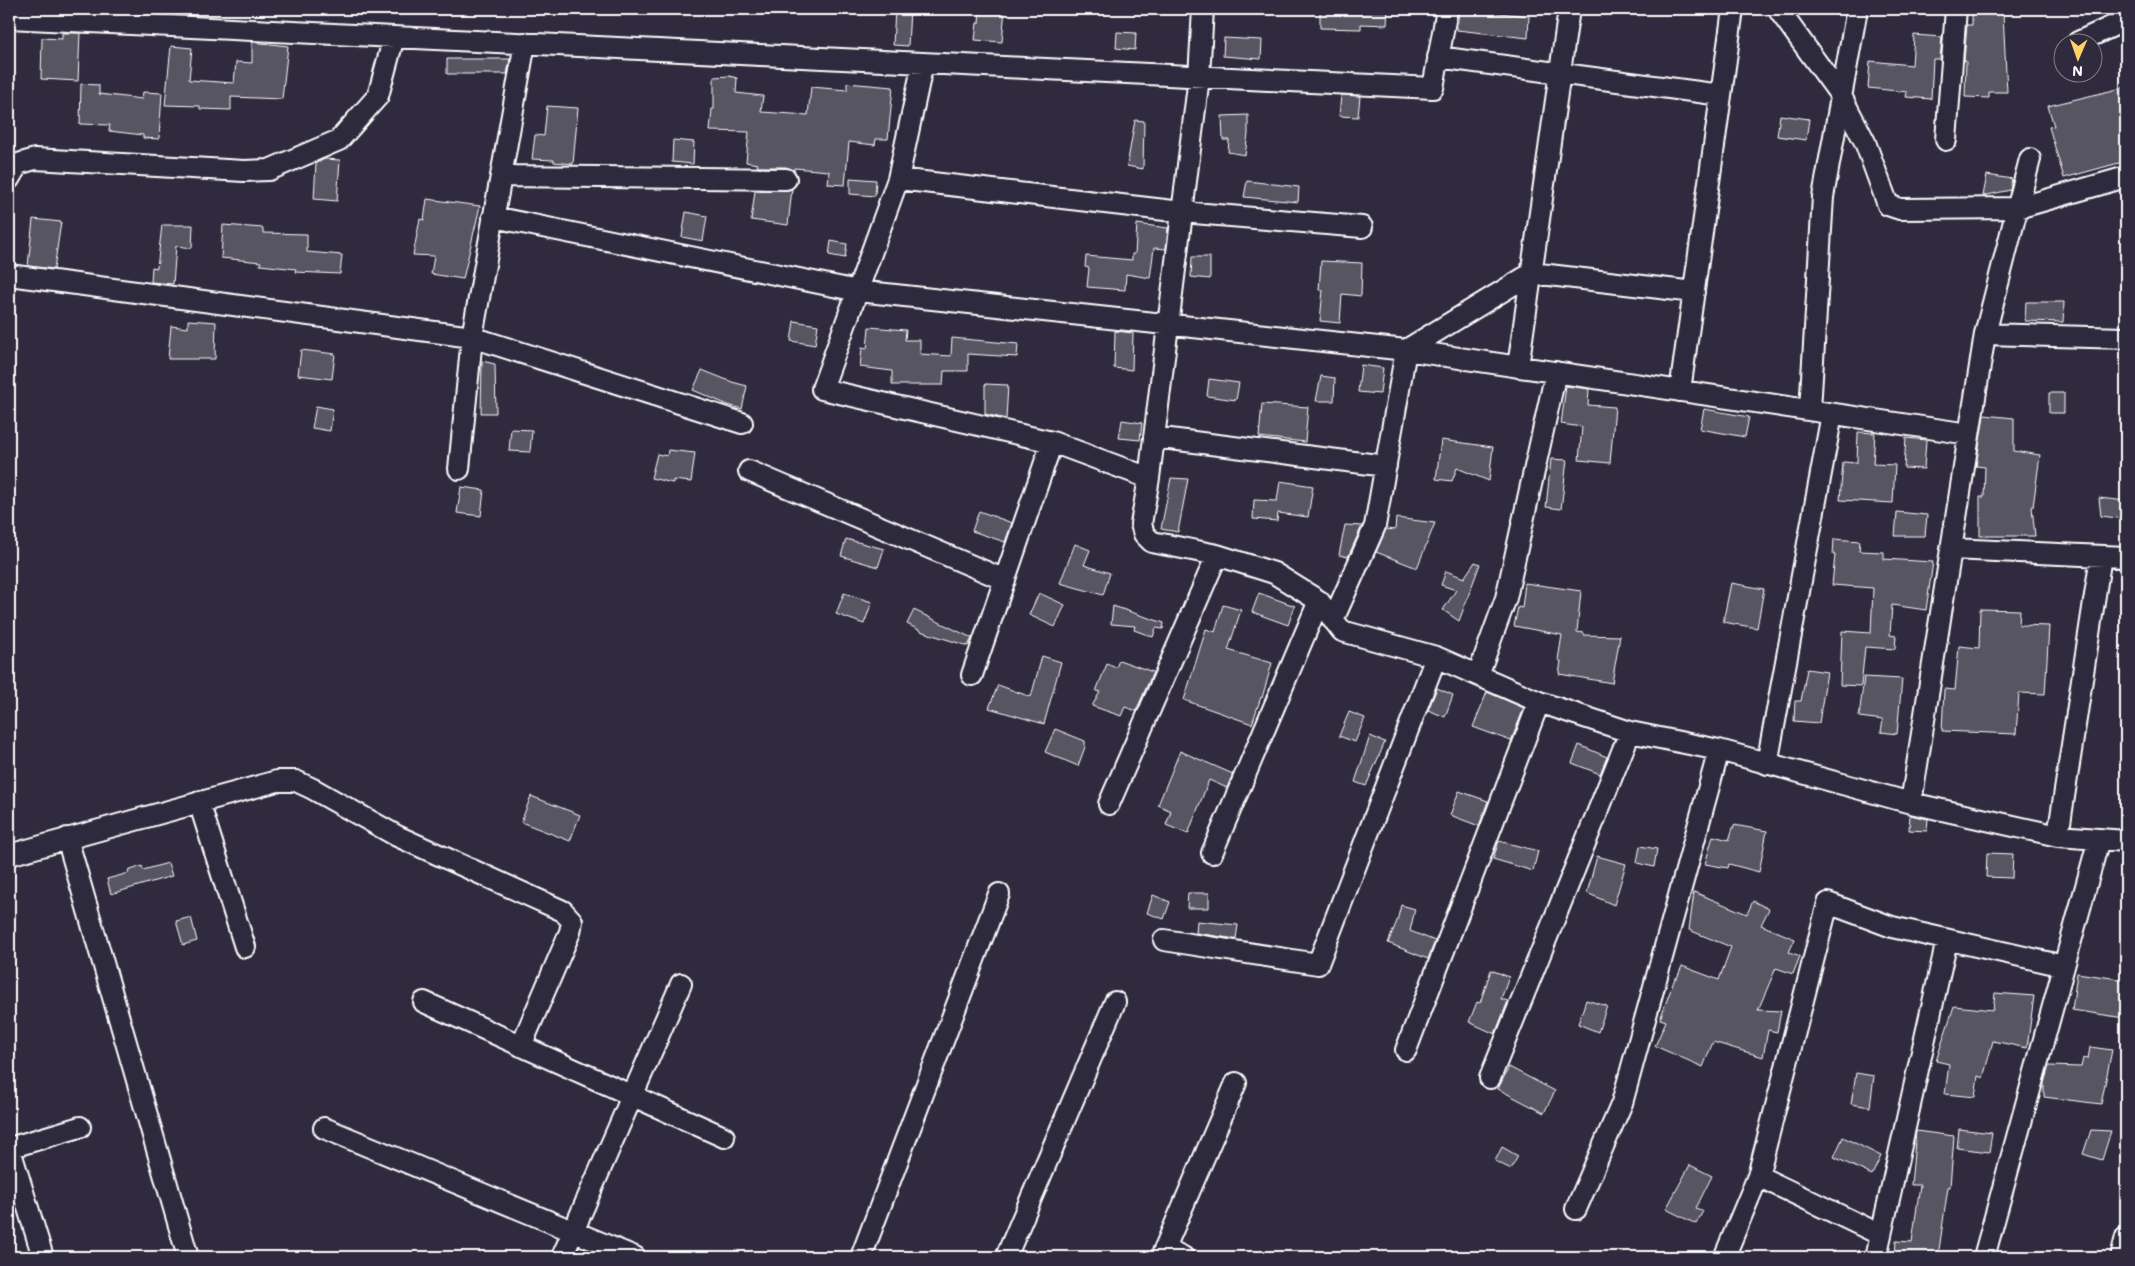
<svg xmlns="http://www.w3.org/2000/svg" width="2135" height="1266" font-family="Mali,sans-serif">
	<rect width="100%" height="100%" fill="#2f2a3d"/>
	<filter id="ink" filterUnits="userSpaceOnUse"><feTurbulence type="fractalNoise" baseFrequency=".02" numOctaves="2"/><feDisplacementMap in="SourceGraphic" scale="10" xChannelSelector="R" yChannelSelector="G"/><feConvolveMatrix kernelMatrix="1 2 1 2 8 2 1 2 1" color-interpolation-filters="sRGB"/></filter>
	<g filter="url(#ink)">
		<path fill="#595564" stroke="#fff" d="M895,9H910L908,46L893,45Z
			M980,9H1005L1002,42L975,40L977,23H979Z
			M1320,9H1388L1387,25L1361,24V29L1320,28Z
			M1459,9L1529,16L1528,38L1457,30Z
			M1972,9H1989V14L2003,13L2007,92H1989V98L1965,97L1966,61H1964L1967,25H1972Z
			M1117,32L1136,33L1135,50L1116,48Z
			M62,33H80L78,81L41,79L42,38L62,39Z
			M1914,35L1942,37L1940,59H1933L1931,99L1906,97L1907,92L1868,88L1870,61L1912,65Z
			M1224,38L1262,40L1261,59L1223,56Z
			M252,42L288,46L282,99L231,97V110L200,109V106L165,105L171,46L192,48L189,80L234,83L236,62L252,63Z
			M447,59H510L507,74H447Z
			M729,76L737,78L736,93L763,96L761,112L808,115L811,87L847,90V83L893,87L888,139H876L875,145L849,142L845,185L828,184L829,171L794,168V171L786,167H757L758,164L746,162L749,132L710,131L712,109H714V77Z
			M81,84L99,85V94L142,99L143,92L162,93L159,139L143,138V135L109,131L110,125L80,124Z
			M2126,87V161L2064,178L2049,127L2054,126L2048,106Z
			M1341,95L1360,96L1358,117L1339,116Z
			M547,106L578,108L573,164L554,162V160L532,159L535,135L544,136Z
			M1248,115V134L1245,155L1228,152L1229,140H1223L1222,116Z
			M1780,115L1809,119L1806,140L1777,136Z
			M1135,120L1144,121L1143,169L1127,166Z
			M673,140L694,142L693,164L672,162Z
			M325,159L340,160L337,201L314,199L316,163Z
			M1987,175L2012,179L2010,190L1983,196Z
			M850,178L876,180L875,196L850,194Z
			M1247,181L1299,187L1298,202L1244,197Z
			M792,189L788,225L751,220L755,191Z
			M427,199L480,206L463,279L431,274L434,256L413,255L420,219L424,220Z
			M686,212L707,216L703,241L682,237Z
			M33,219L61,222L54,269L28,266Z
			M1137,224L1168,228L1166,249L1154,248L1150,278L1126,274L1125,290L1087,287L1089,268L1085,267L1086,256L1132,260V254H1135Z
			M162,225H193L192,248L176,246L173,284L151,282L152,267L157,268Z
			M223,225L263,228V233L307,234V252L342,255L340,274L295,272L296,269L260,265L261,262L221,258Z
			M831,241L847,244L845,258L829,255Z
			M1192,257H1210V279L1191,277Z
			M1321,261L1362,263L1361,296L1342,294L1340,323L1320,321L1323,290H1319Z
			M2026,302H2064L2063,322L2025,321Z
			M188,320L216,322L215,359H168L171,326L188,328Z
			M794,321L818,325L815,345L791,341Z
			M869,327L906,330L905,340H920V354L951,356L952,338L1018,344L1017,357L968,354V371H944L943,385H892V371L860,367L862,348L867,349Z
			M1115,331L1133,333L1132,370L1114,368Z
			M301,350L335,354L332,379L298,375Z
			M482,361L495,364L496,413H481Z
			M1361,365L1383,368L1380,394L1358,392Z
			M702,370L732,382L747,386L742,409L728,405L693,390Z
			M1321,376L1335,378L1334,401H1316Z
			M1209,379L1239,383L1236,400L1207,396Z
			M985,384L1008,385L1006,419L985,414Z
			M1566,386L1589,389L1588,405L1615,407L1610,463L1579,460L1582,427L1561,424Z
			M2049,393H2064V413H2049Z
			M1262,404L1308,407L1305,442L1259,437Z
			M316,406L333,409L330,431L312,428Z
			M1704,409L1749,417L1745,437L1700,429Z
			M1984,415L2014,418V451L2040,455L2033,507H2032L2035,536H1980V497H1984L1985,467L1976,466Z
			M1122,420L1142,423L1140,440L1119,438Z
			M511,429L532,430L530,452L509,451Z
			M1858,432L1875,433L1873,464L1895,465L1893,503L1840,500L1843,462L1857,463Z
			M1906,438L1926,440L1924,469L1904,468Z
			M1441,440L1493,447L1489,481L1457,468L1452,481L1436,479Z
			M668,450L695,453L691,482L673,480V483L651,478L657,454L667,456Z
			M1551,459L1567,460L1561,509L1546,507Z
			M1171,478L1188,479L1178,532L1161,529Z
			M1280,481L1313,486L1308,517L1278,513L1277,521L1253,519L1254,500L1277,501Z
			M461,487L484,490L481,516L457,513Z
			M2099,498L2126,501V519L2101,516Z
			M979,511L1012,523L1005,542L972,531Z
			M1897,512L1927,515L1925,536H1895Z
			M1396,518L1435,523L1417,568L1376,552L1386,529L1395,530Z
			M1345,525L1362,526L1348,557L1339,555Z
			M846,539L884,549L878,567L841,556Z
			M1834,539L1860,541L1859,551L1884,552V559L1933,562L1926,610L1892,605L1890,635L1896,636L1895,649L1865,647L1861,686L1840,685L1842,631L1871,633L1873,588L1832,585L1835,555H1833Z
			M1075,544L1090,550L1084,565L1110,573L1103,595L1060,583Z
			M1475,562L1480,564L1459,621L1443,610L1456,590L1441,585L1446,571L1464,578Z
			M1525,583L1581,591L1577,632L1584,633V635L1620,636L1612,683L1559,674L1561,661L1558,660L1562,635L1514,626L1518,607L1522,608Z
			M1731,583L1764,589L1757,628L1723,622Z
			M844,593L872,602L864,624L836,614Z
			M1039,593L1065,605L1055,627L1029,615Z
			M1259,593L1295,606L1288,625L1252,612Z
			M1223,605L1241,610L1228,650L1272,663L1262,698L1261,697L1252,724L1184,700L1206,629L1215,632Z
			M1113,606L1164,623L1163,629L1156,628L1153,637L1134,630L1135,626L1111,624Z
			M1980,609L2020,610L2019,625L2049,626L2045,694L2019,693L2016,734L1942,731L1944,689L1955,690L1959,646L1979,648Z
			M914,610L972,638L968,646L923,632L907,624Z
			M1042,656L1061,662L1044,724L989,708L998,685L1031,697Z
			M1119,660L1153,672L1136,711L1125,707L1121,716L1092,706L1100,692L1096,691L1107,664L1116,668Z
			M1807,669L1827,672L1819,723L1794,721L1795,701H1801Z
			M1864,677L1902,679L1897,734L1881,732L1883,720L1859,717Z
			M1437,688L1453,695L1445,717L1428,710Z
			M1487,692L1524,708L1511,741L1473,727Z
			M1349,712L1365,718L1355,742L1339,736Z
			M1055,729L1085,741V747L1078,766L1045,752Z
			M1370,736L1385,742L1366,786L1355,782Z
			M1579,745L1607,757L1600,774L1572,763Z
			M1180,751L1233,774L1227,788L1209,780L1188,834L1166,825L1171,811L1158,805Z
			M1459,791L1488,801L1479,826L1450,815Z
			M531,796L580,815L570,841L521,822Z
			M1910,815L1928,819L1927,831L1909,830Z
			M1734,825L1767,831L1759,872L1729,864L1728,868L1705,864L1713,836L1729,840Z
			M1499,841L1538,851L1533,871L1493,859Z
			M1640,846L1657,849L1654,867L1637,863Z
			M1987,853L2013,854L2012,878L1986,877Z
			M1597,856L1626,864L1614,905L1587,893Z
			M168,863L172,876L111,894L107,879L129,873L128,871L142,866L143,870Z
			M1694,892L1747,914L1753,901L1769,909L1761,925L1795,939L1789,952L1800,956L1793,974L1776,968L1758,1010L1781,1011L1777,1032L1768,1030L1763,1057L1713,1042L1703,1067L1655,1046L1666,1021L1660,1019L1675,978H1677L1682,966L1719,980L1731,947L1689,930Z
			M1188,893H1209V908H1187Z
			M1153,895L1170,902L1164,919L1147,913Z
			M1401,905L1415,909L1410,931L1435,941L1428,959L1388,943L1397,921Z
			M191,917L197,941L183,945L176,921Z
			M1197,921L1238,925L1236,939L1196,933Z
			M1491,970L1509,977L1501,999L1508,1001L1495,1034L1469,1022L1477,1002L1480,1003Z
			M2077,973L2126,980L2124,1018L2072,1010Z
			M1995,993L2034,996L2027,1048L1993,1041L1983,1078L1978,1076L1975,1097L1945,1094L1949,1064L1936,1061L1954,1006L1993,1010Z
			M1586,1000L1607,1006L1598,1032L1578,1024Z
			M2090,1047L2112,1050L2101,1104L2044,1097V1083L2049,1066L2081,1067L2083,1058L2088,1059Z
			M1509,1067L1555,1091L1544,1113L1498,1089Z
			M1856,1073L1874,1076L1870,1107L1851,1104Z
			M1959,1129L1992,1133L1989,1152L1957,1148Z
			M2091,1130L2111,1131L2102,1160L2083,1154Z
			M1916,1131L1954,1136L1950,1187H1948L1938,1257L1895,1256L1896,1241L1912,1242L1920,1185H1911Z
			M1843,1137L1881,1156L1872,1175L1834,1157Z
			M1502,1147L1518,1156L1511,1169L1495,1161Z
			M1690,1165L1712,1176L1696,1208L1703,1211L1696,1224L1666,1209Z"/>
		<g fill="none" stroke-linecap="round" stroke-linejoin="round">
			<defs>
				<path id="street" d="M1203,9L1199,77L1149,478L1141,524L1144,534L1152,542L1217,555L1274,573L1319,601L1342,631L1436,657L1539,702L1630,732L1719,750L1911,803L2058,836L2126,841
					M1778,9L1841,96L1865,142L1888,205L1900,209L2018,208L2126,177
					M9,18L1433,88L1447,9
					M2078,42L2126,20
					M1438,57L1721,95
					M923,63L898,179L822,389L1052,442L1149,478
					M1946,140L1956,9
					M501,176L786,179
					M9,179L18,164L35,159L244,171L269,170L339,140L378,96L394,37
					M898,179L1182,212L1362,227
					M493,217L858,291L1406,350L1969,434
					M9,275L472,337L742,423
					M1985,334L2126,338
					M1518,367L1569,9
					M1680,391L1733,9
					M1810,410L1823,197L1857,9
					M1154,437L1386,466
					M459,469L472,337L525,43
					M749,471L1005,580
					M1951,549L2126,557
					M1333,620L1375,526L1406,350L1532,273L1694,292
					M972,675L1052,442
					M1478,675L1506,598L1556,372
					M1767,764L1832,414
					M199,802L245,947
					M1911,803L1985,334L2030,159
					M1109,804L1217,555
					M2058,836L2101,556
					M67,838L188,1257
					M1212,853L1319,601
					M9,855L277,781H296L313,789L397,836L563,911L572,921L570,932L521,1046
					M1164,940L1318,964L1436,657
					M424,1002L724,1137
					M1406,1050L1539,702
					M1490,1078L1630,732
					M324,1128L635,1257
					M9,1146L43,1257
					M9,1148L80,1127
					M1758,1176L1881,1235
					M1576,1209L1622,1103L1719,750
					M1165,1248L1183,1257
					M1726,1253L1758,1176L1828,903L1892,927L2064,966
					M562,1257L681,984
					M861,1257L999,894
					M1006,1257L1115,1002
					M1161,1257L1236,1083
					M1876,1257L1947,940
					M1984,1257L2099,839
					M2121,1257L2126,1237"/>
			</defs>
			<use href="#street" stroke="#fff" stroke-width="24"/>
			<use href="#street" stroke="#2f2a3d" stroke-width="20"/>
		</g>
	</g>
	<rect width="2135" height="1266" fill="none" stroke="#2f2a3d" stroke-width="30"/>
	<rect x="15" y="15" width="2105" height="1236" fill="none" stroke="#fff" stroke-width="2" filter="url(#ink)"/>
	<g transform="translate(2078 58) rotate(182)"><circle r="24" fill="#2f2a3d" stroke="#827f8b"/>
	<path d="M0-4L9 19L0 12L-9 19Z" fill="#ffd166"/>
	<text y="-8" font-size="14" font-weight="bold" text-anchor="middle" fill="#ffffff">N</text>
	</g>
</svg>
